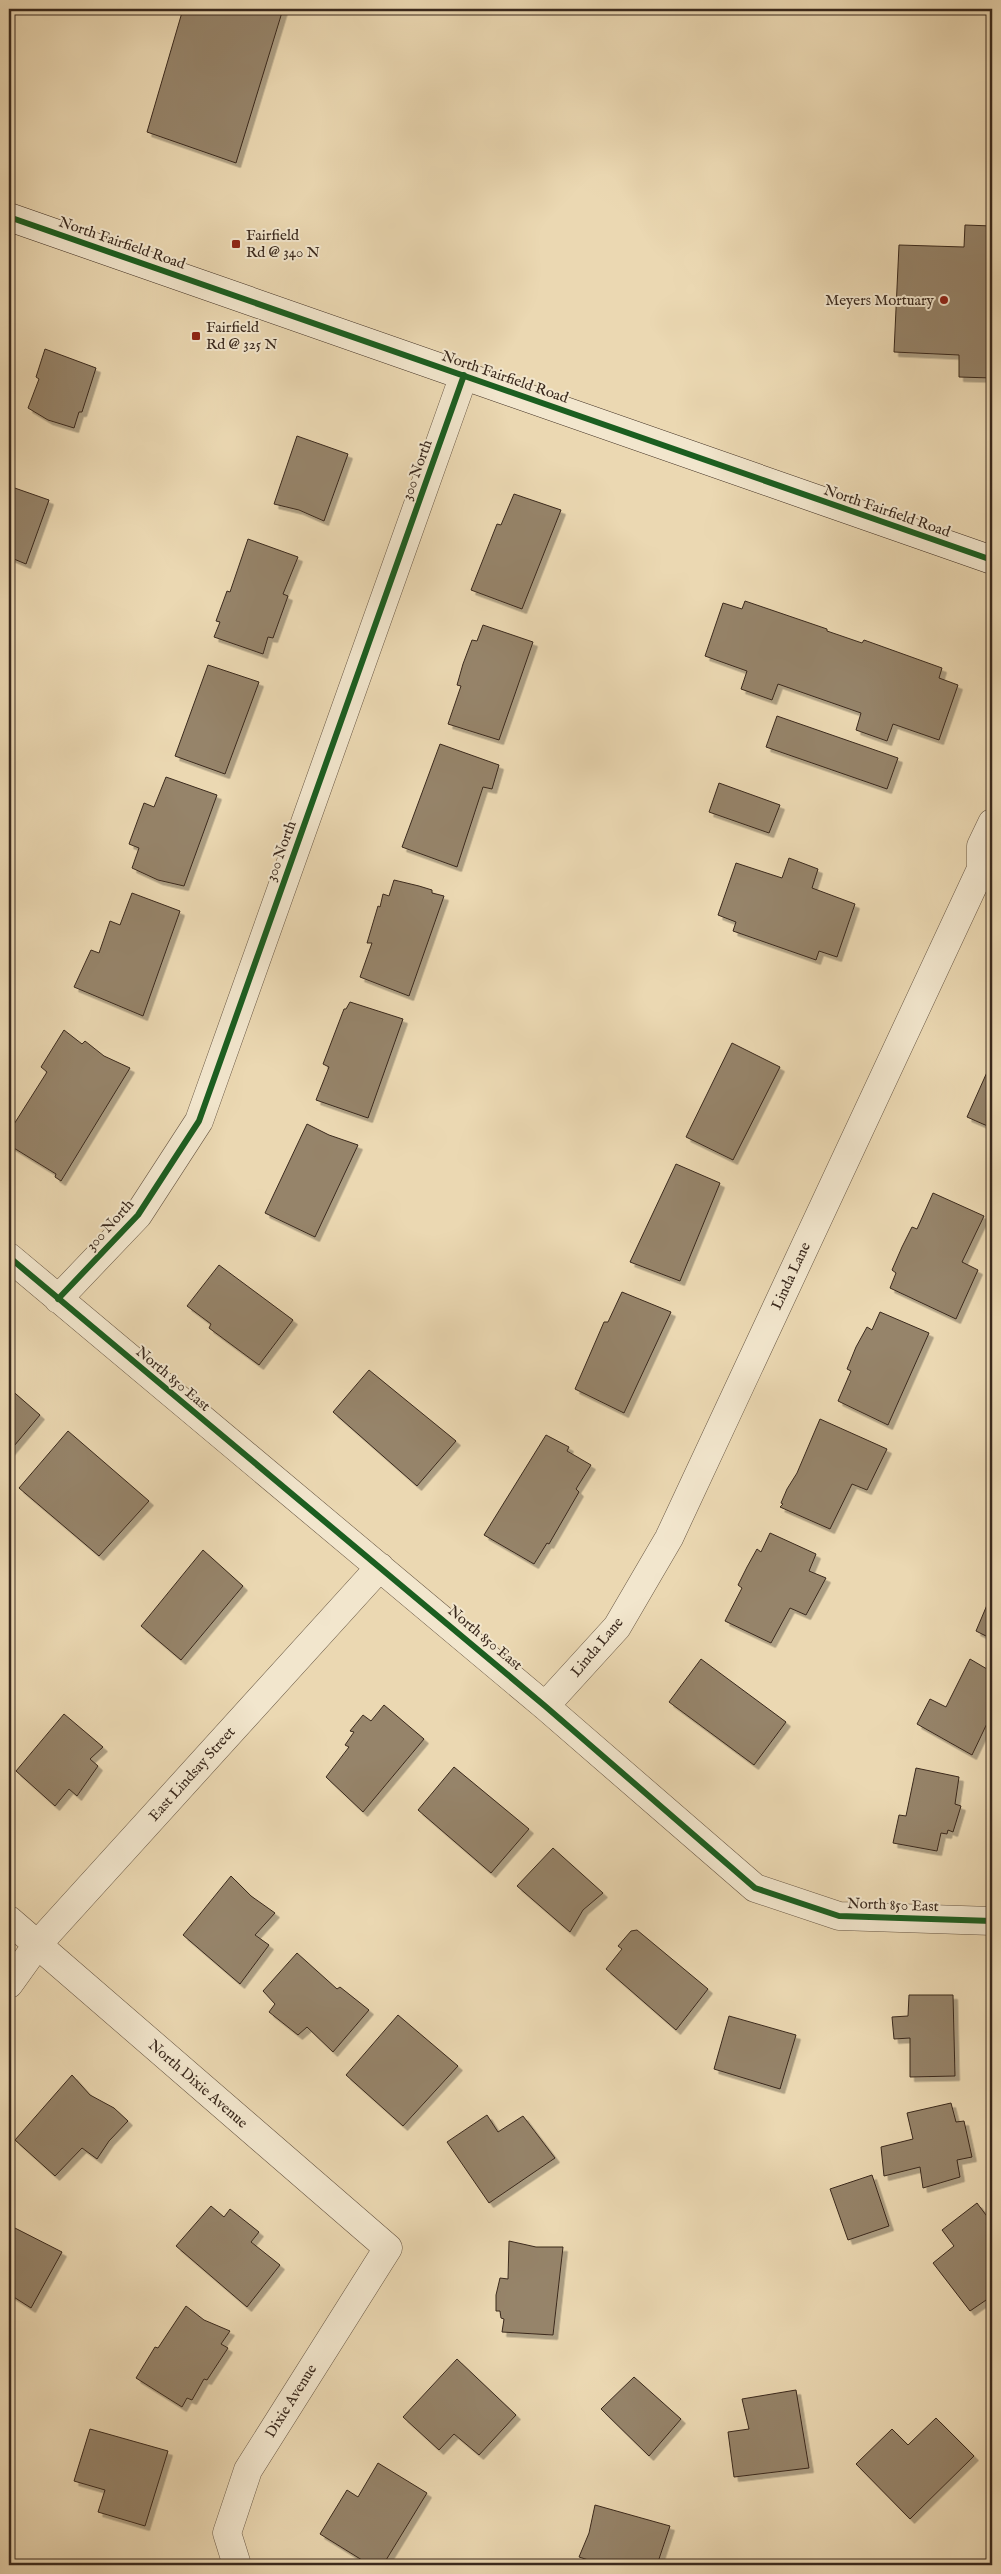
<svg xmlns="http://www.w3.org/2000/svg" width="1001" height="2574" font-family="'IM FELL English',serif">
	<defs>
		<filter id="shadow"><feDropShadow dx="4.5" dy="4.5" stdDeviation="0" flood-color="#0004"/></filter>
	</defs>
	<rect width="100%" height="100%" fill="#ebd8b2"/>
	<filter id="stains"><feTurbulence type="fractalNoise" baseFrequency=".004" numOctaves="4"/><feColorMatrix values="0 0 0 0 .2 0 0 0 0 .09 0 0 0 0 .02 0 0 0 .5 -.17"/></filter>
	<radialGradient id="worn" r=".72"><stop offset=".6" stop-color="#630" stop-opacity="0"/><stop offset="1" stop-color="#630" stop-opacity=".3"/></radialGradient>
	<path fill="#96846a" stroke="#3a291d" filter="url(#shadow)" d="M183,9H283L236,163L147,132Z
		M965,225L992,226V378L959,377V355L894,352L899,245L964,247Z
		M45,349L96,368L82,412H79L74,428L48,420L28,408L39,379L36,377Z
		M297,436L348,454L324,521L299,510L274,504Z
		M9,486L49,500L26,564L9,557Z
		M514,494L561,510L522,609L471,590L497,524L501,525Z
		M248,539L298,557L283,594L288,596L273,638L268,637L263,654L214,637L220,622L216,621L227,591L230,592Z
		M745,601L827,629V631L862,643L864,640L942,668L939,678L958,685L939,740L893,724L887,741L856,730L861,713L778,684L772,700L741,689L747,671L705,656L723,603L742,609Z
		M483,625L533,642L499,740L448,724L461,686L457,685L463,664L472,640L477,641Z
		M208,665L259,682L225,774L175,756Z
		M777,716L898,758L887,789L766,747Z
		M440,744L499,765L492,789L483,787L457,867L402,847Z
		M166,777L217,795L184,886L158,880L132,868L139,848L129,844L144,803L154,807Z
		M719,783L780,805L769,833L709,812Z
		M789,858L818,869L812,888L855,904L837,957L819,951L816,960L733,931L736,922L718,915L736,863L782,878Z
		M394,880L419,886L432,890V893L444,896L409,996L360,977L372,943H367L378,906L380,907L383,894L389,896Z
		M132,893L180,911L143,1016L74,987L91,950L99,953L110,921L120,925Z
		M350,1002L403,1019L368,1118L316,1100L329,1067L323,1064L344,1009H346Z
		M64,1030L82,1044L85,1041L104,1056L130,1068L61,1181L55,1177L56,1174L9,1145V1132L47,1072L41,1067Z
		M732,1043L780,1067L733,1160L686,1137Z
		M992,1061V1128L967,1117Z
		M307,1124L329,1135L358,1145L315,1237L265,1213Z
		M676,1164L720,1183L680,1281L630,1262Z
		M933,1193L984,1216L962,1262L978,1270L956,1319L890,1288L896,1273L892,1270L902,1247L912,1227L917,1229Z
		M219,1265L293,1320L259,1365L209,1328L211,1324L187,1306Z
		M622,1292L671,1312L624,1413L575,1389L604,1322H608Z
		M880,1312L929,1333L888,1425L838,1401L851,1371L847,1369L856,1347L867,1327L872,1330Z
		M369,1370L456,1441L417,1486L333,1412Z
		M9,1388L40,1415L9,1452Z
		M820,1419L887,1449L867,1490L852,1484L830,1529L780,1507L783,1504L781,1503L787,1489L797,1473Z
		M68,1431L149,1501L99,1556L19,1488Z
		M546,1435L569,1447L567,1451L591,1465L576,1489L579,1492L549,1544L547,1543L534,1564L484,1535Z
		M770,1533L816,1554L809,1571L826,1578L806,1615L790,1608L771,1643L725,1621L742,1588L738,1585L747,1567L757,1549L761,1552Z
		M203,1550L243,1586L181,1660L141,1626Z
		M987,1605L992,1607V1639L976,1631Z
		M701,1659L786,1722L754,1765L669,1702Z
		M970,1659L992,1672V1713L972,1755L917,1724L930,1699L946,1707Z
		M384,1705L424,1739L363,1812L326,1777L349,1747L345,1745L354,1732L350,1731L363,1715L371,1721Z
		M64,1714L103,1747L90,1759L98,1766L77,1796L69,1789L55,1806L16,1771Z
		M454,1767L529,1829L491,1873L418,1810Z
		M916,1768L959,1777L955,1804L961,1806L953,1832L948,1830L947,1834L941,1833L937,1851L893,1843L899,1815L906,1816Z
		M553,1848L603,1893L583,1910L570,1932L517,1886Z
		M231,1876L251,1896L275,1913L255,1935L269,1945L240,1984L183,1935Z
		M637,1930L708,1989L676,2030L606,1969L622,1949L618,1946L631,1931Z
		M297,1953L337,1989L340,1987L369,2010L333,2052L307,2027L298,2035L269,2012L275,2004L263,1991Z
		M909,1995H953L955,2076L910,2077V2038L894,2039L892,2017L908,2016Z
		M398,2015L458,2066L403,2126L346,2075Z
		M729,2016L796,2035L780,2089L714,2069Z
		M72,2075L90,2095L114,2108L128,2121L109,2141L97,2159L82,2148L55,2176L15,2140Z
		M951,2103L956,2122L964,2121L972,2157L957,2160L960,2177L923,2188L920,2167L884,2176L881,2147L913,2139L907,2113Z
		M487,2115L498,2132L523,2116L555,2158L489,2203L447,2142Z
		M872,2175L889,2226L848,2240L830,2189Z
		M977,2203L992,2223V2296L970,2311L933,2263L954,2246L942,2230Z
		M211,2206L224,2217L230,2209L259,2232L251,2242L280,2265L247,2307L176,2246Z
		M9,2225L62,2252L31,2308L9,2294Z
		M509,2241L536,2247H563L553,2335L502,2332L504,2319L501,2318L500,2311H496V2295L500,2278L508,2279Z
		M186,2306L204,2320L230,2331L221,2344L228,2348L207,2380L204,2379L192,2400L187,2398L182,2407L136,2378L155,2347L158,2348Z
		M457,2359L516,2415L479,2455L454,2434L439,2450L403,2417Z
		M634,2377L681,2419L649,2456L601,2409Z
		M796,2390L809,2468L734,2477L728,2432L749,2429L742,2399Z
		M936,2418L974,2456L910,2519L856,2464L892,2429L908,2445Z
		M90,2429L168,2451L145,2526L98,2512L105,2490L74,2481Z
		M378,2463L427,2493L383,2565H370L320,2534L347,2490L358,2497Z
		M595,2505L670,2526L657,2565H604L579,2557L589,2533Z"/>
	<g fill="none" stroke-linecap="round" stroke-linejoin="round">
		<defs>
			<path id="minor" d="M9,1257L545,1706L755,1888L839,1916L992,1921
				M58,1299L138,1215L199,1121L464,375
				M545,1706L617,1627L669,1538L981,869V846L992,823
				M9,1920L388,2248L248,2470L227,2533L237,2565
				M9,1984L37,1945L380,1567"/>
			<path id="secondary" d="M9,217L992,560"/>
		</defs>
		<use href="#minor" stroke="#665542" stroke-width="29"/>
		<use href="#secondary" stroke="#3a291d" stroke-width="29"/>
		<use href="#minor" stroke="#f2e6cd" stroke-width="28"/>
		<use href="#secondary" stroke="#f2e6cd" stroke-width="28"/>
		<defs>
			<path id="cycleway" d="M9,217L992,560
				M9,1257L545,1706L755,1888L839,1916L992,1921
				M58,1299L138,1215L199,1121L464,375"/>
		</defs>
		<use href="#cycleway" stroke="#f2e6cd" stroke-width="9"/>
		<use href="#cycleway" stroke="#1b5e20" stroke-width="6"/>
	</g>
	<g fill="#8f2418" stroke="#f2e6cd" stroke-width="2">
		<rect x="231" y="239" width="10" height="10" rx="2.5"/>
		<circle cx="944" cy="300" r="5"/>
		<rect x="191" y="331" width="10" height="10" rx="2.5"/>
	</g>
	<g text-anchor="middle" dominant-baseline="central" stroke-width="4" stroke-linejoin="round" paint-order="stroke">
		<g font-size="15" fill="#3a291d" stroke="#f2e6cd" text-anchor="start">
			<text x="246" y="235">Fairfield<tspan x="246" dy="17">Rd @ 340 N</tspan></text>
			<text x="934" y="300" text-anchor="end">Meyers Mortuary</text>
			<text x="206" y="327">Fairfield<tspan x="206" dy="17">Rd @ 325 N</tspan></text>
		</g>
		<g font-size="15" fill="#3a291d" stroke="#f2e6cd">
			<text transform="translate(122 243) rotate(19)">North Fairfield Road</text>
			<text transform="translate(505 377) rotate(19)">North Fairfield Road</text>
			<text transform="translate(417 470) rotate(-70)">300 North</text>
			<text transform="translate(887 511) rotate(19)">North Fairfield Road</text>
			<text transform="translate(281 851) rotate(-70)">300 North</text>
			<text transform="translate(110 1225) rotate(-48)">300 North</text>
			<text transform="translate(791 1276) rotate(-65)">Linda Lane</text>
			<text transform="translate(173 1379) rotate(40)">North 850 East</text>
			<text transform="translate(485 1638) rotate(40)">North 850 East</text>
			<text transform="translate(597 1647) rotate(-50)">Linda Lane</text>
			<text transform="translate(192 1774) rotate(-48)">East Lindsay Street</text>
			<text transform="translate(893 1905) rotate(2)">North 850 East</text>
			<text transform="translate(198 2084) rotate(41)">North Dixie Avenue</text>
			<text transform="translate(291 2401) rotate(-58)">Dixie Avenue</text>
		</g>
	</g>
	<rect width="1001" height="2574" fill="none" stroke="#ebd8b2" stroke-width="30"/>
	<rect x="10" y="10" width="981" height="2554" fill="none" stroke="#3a291d" stroke-width="2.5"/>
	<rect x="15" y="15" width="971" height="2544" fill="none" stroke="#3a291d"/>
	<rect width="100%" height="100%" filter="url(#stains)"/>
	<rect width="100%" height="100%" fill="url(#worn)"/>
</svg>
